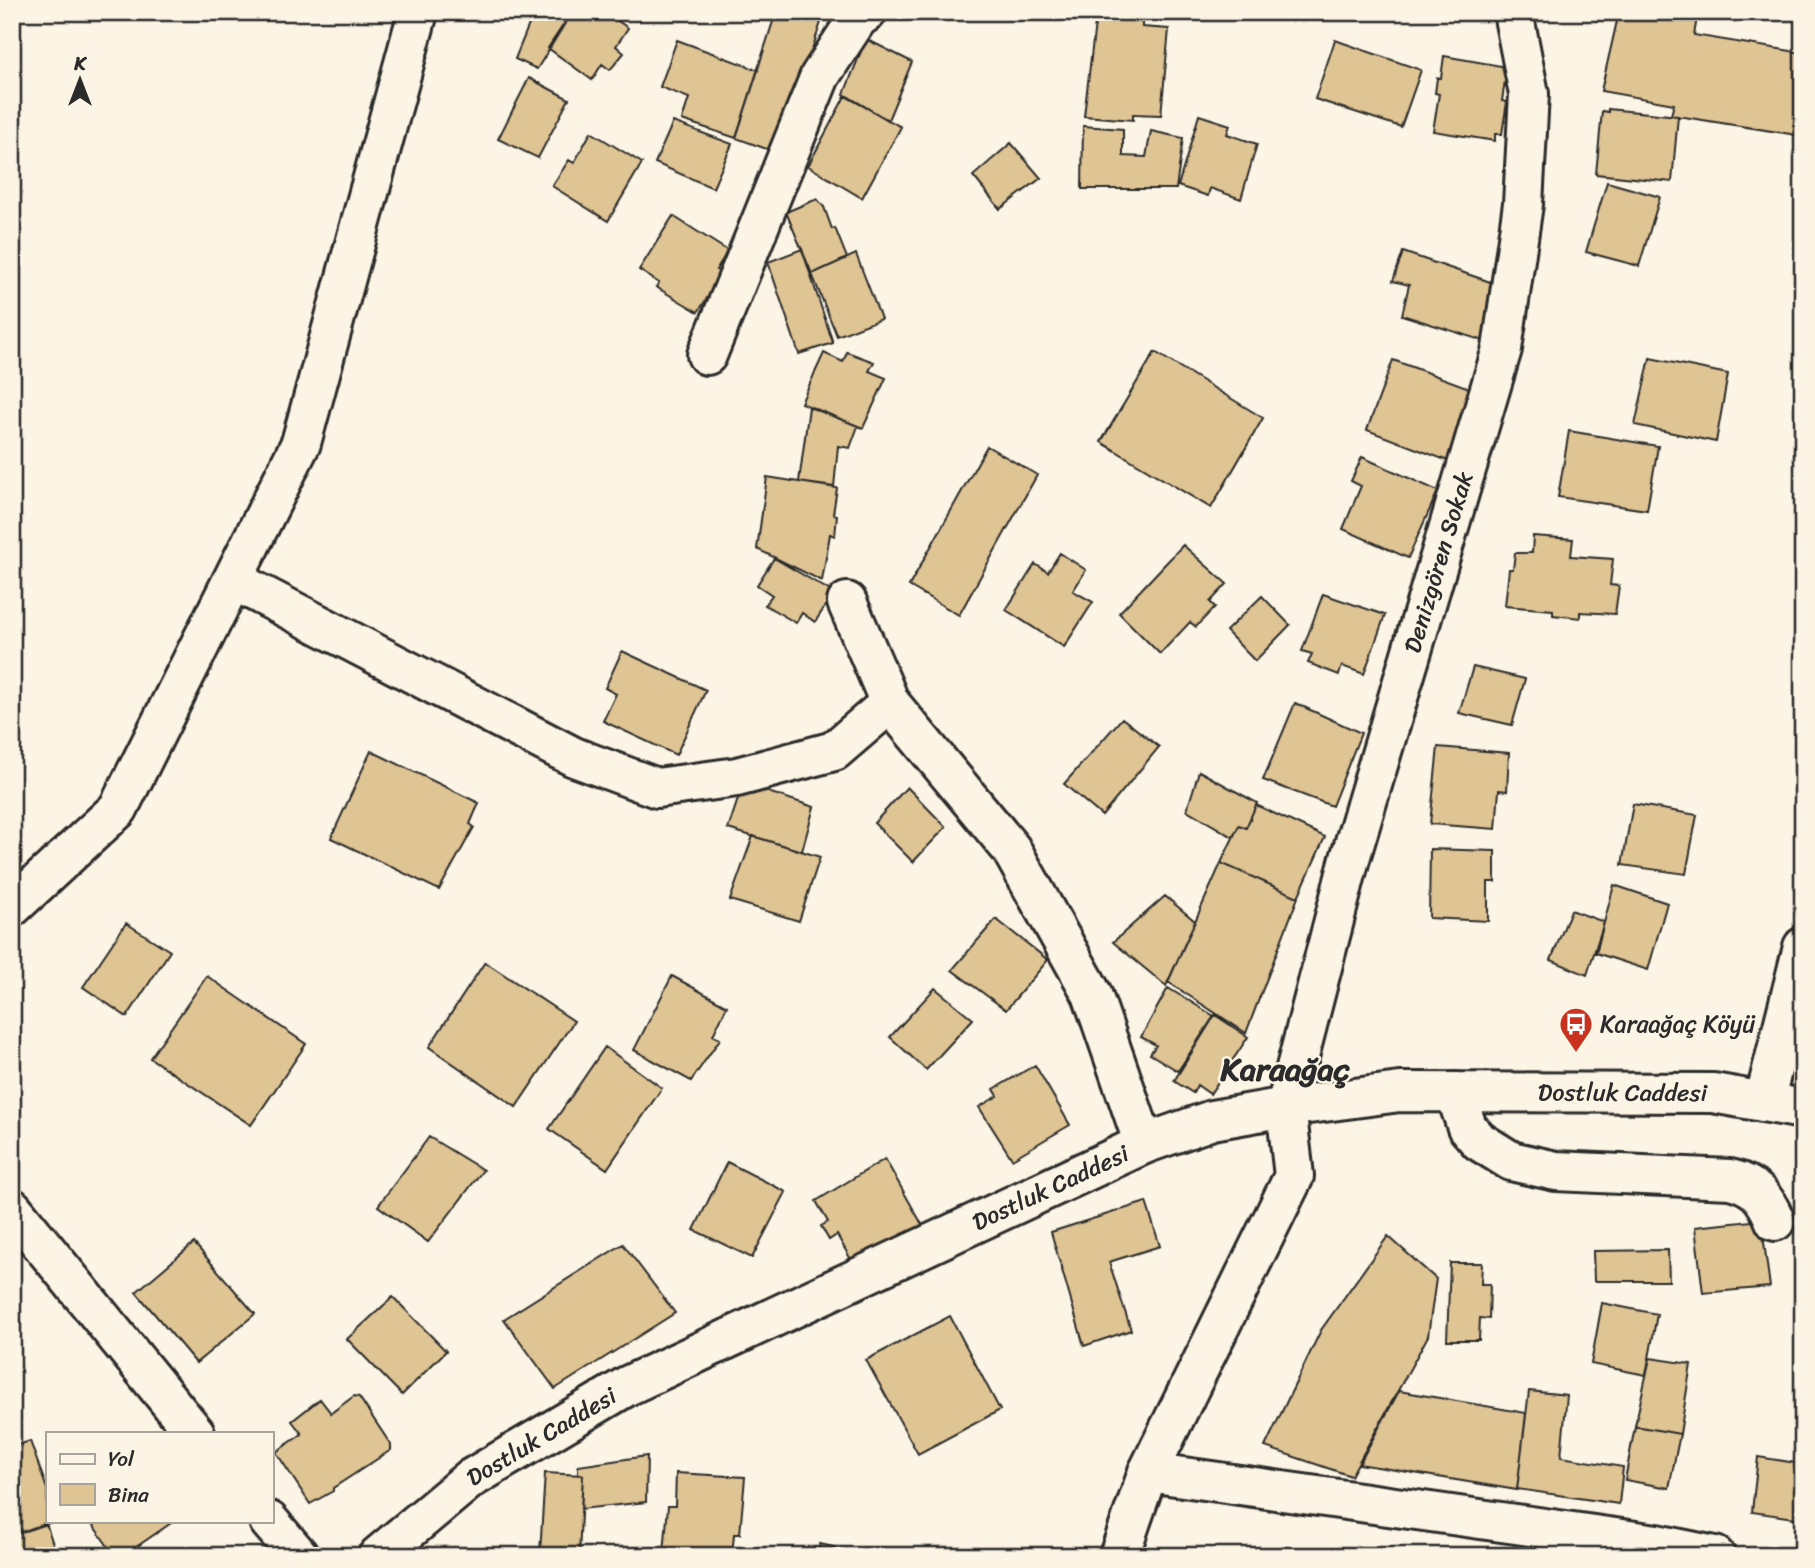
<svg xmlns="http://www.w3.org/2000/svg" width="1815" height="1568" font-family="Sriracha,sans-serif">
	<rect width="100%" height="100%" fill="#fcf5e5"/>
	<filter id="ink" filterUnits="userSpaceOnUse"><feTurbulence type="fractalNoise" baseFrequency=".0143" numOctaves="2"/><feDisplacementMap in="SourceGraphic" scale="14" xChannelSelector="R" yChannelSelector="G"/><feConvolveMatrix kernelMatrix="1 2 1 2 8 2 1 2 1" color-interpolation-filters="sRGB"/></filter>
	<g filter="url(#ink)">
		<path fill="#dfc494" stroke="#2b2b2b" stroke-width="2" d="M534,12H572L537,69L515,59Z
			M572,12H605L628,28L616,46L624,53L610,70L602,64L592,80L548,48Z
			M776,12L824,13L778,153L736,138Z
			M1619,12H1698L1694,35L1803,53V136L1671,115L1674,104L1601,91Z
			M1096,15L1142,18V27L1169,29L1161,115L1133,114V120L1084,116Z
			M866,39L912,62L888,120L844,94Z
			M677,40L758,70L736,138L682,120L689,98L660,87Z
			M1335,40L1421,70L1401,127L1315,99Z
			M1444,56L1507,67L1502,101L1507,102L1502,134H1495V141L1433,131L1439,94L1435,93L1437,78H1441Z
			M529,78L569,99L538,158L498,139Z
			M845,96L901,127L862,198L808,166Z
			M1608,109L1678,116L1672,182L1596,174L1602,111L1608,112Z
			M1199,115L1230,125L1227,134L1257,144L1241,199L1210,188L1208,196L1178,186Z
			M673,122L732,144L713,188L655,163Z
			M1083,126L1123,129V156L1146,157L1151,131L1183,138L1176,189H1082Z
			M591,132L642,163L608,221L552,186L569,160L574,163Z
			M1011,143L1041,178L1000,209L973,176Z
			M1607,182L1660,197L1639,266L1586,252Z
			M817,199L824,207L832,229L835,228L847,258L812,274L786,212Z
			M673,216L728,251L716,270L723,274L698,312L656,287L659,283L639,270Z
			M802,249L833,343L799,354L768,262Z
			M1403,252L1502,286L1487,342L1402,315L1409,285L1393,281Z
			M856,254L881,319L837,336L812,274Z
			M847,352L874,362L869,371L886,378L863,428L801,403L824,353L843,362Z
			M1155,352L1263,418L1211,508L1101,442Z
			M1650,358L1728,374L1716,442L1635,425Z
			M1393,360L1475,390L1448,461L1367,430Z
			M809,407L858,426L850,448L838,446L834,487L799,482Z
			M1569,431L1658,446L1647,510L1558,497Z
			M987,446L1037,475L959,615L909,586Z
			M1362,457L1438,491L1408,558L1343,529L1361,486L1351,481Z
			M767,477L837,488L833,514L837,515L835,536L830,534L822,581L757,549Z
			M1533,536L1573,539L1571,556L1613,559L1610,585L1619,586L1615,614L1580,612V618L1553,615V610L1505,606L1509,569H1513L1515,553H1532Z
			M1183,545L1227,584L1210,602L1215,607L1196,627L1190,622L1160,654L1119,613Z
			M1060,553L1086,570L1073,591L1093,602L1064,647L1006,610L1035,564L1048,572Z
			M774,558L834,593L815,622L802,613L796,623L765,605L772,595L757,585Z
			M1323,594L1385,615L1364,674L1342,666L1339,675L1308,663L1312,654L1302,651Z
			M1262,596L1290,625L1255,661L1226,631Z
			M622,651L706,690L676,755L603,721L616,694L605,688Z
			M1473,667L1525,679L1512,725L1459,713Z
			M1295,703L1361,733L1332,806L1263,780Z
			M1122,718L1159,747L1102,816L1064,784Z
			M1438,747L1509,753L1507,791L1499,790L1496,829L1430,824Z
			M371,751L479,803L470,824L474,827L439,890L331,838Z
			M1199,771L1257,803L1246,828L1239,825L1233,837L1187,810Z
			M743,784L814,807L802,851L728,829Z
			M907,787L946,827L913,862L874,823Z
			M1633,804L1697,815L1686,874L1622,865Z
			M1256,805L1325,837L1298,897L1221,863L1239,825L1246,828Z
			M753,836L820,857L799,921L730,900Z
			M1430,849L1495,851V882H1488V921L1429,918Z
			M1221,863L1298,897L1246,1033L1168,982Z
			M1614,885L1667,903L1648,970L1596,953Z
			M1165,896L1195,921L1166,986L1113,942Z
			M1571,910L1604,922L1587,975L1551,960Z
			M996,919L1048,960L1006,1010L952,970Z
			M126,923L170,951L127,1017L83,987Z
			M485,962L574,1021L516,1107L429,1047Z
			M207,976L306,1044L251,1125L150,1058Z
			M672,976L727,1006L713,1035L720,1039L691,1081L634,1050Z
			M935,988L973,1019L926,1070L890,1037Z
			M1168,988L1214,1016L1178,1071L1150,1054L1156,1045L1141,1037Z
			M1215,1015L1248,1037L1210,1094L1197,1085L1193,1093L1174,1081Z
			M605,1047L662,1088L607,1169L549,1129Z
			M1035,1065L1070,1125L1012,1159L979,1107L998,1096L994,1089Z
			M429,1137L483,1170L428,1242L378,1206Z
			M885,1159L923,1226L854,1265L837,1235L829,1240L821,1226L828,1222L816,1201Z
			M727,1162L786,1192L752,1258L694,1230Z
			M1146,1202L1160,1246L1109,1262L1131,1330L1084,1346L1051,1232Z
			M1761,1220L1770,1287L1703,1293L1695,1227Z
			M1388,1236L1436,1279L1428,1336L1351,1476L1265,1447L1321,1330Z
			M194,1243L255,1314L196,1363L136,1292Z
			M623,1244L675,1313L555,1389L504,1319Z
			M1668,1250L1669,1281H1594L1593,1251Z
			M1450,1263H1482L1481,1284H1490L1489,1319L1480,1318L1479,1340H1447Z
			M393,1297L446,1351L402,1395L347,1339Z
			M1602,1303L1657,1314L1646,1375L1591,1364Z
			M950,1316L1000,1410L918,1454L866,1360Z
			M1650,1358L1691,1364L1680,1434L1635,1426Z
			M1399,1391L1526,1413L1517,1490L1359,1464Z
			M1529,1391L1567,1395L1561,1457L1623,1467L1619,1504L1517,1489Z
			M354,1396L359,1397L391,1445V1450L333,1488V1491L310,1504L276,1452L302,1434L292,1421L320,1399L331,1413Z
			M1635,1426L1680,1434L1669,1488L1625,1480Z
			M30,1441L47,1489V1521H55L13,1535L12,1447Z
			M647,1456L646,1502L581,1509L583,1475H578V1466Z
			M1758,1457L1803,1464V1519L1752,1512Z
			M545,1473L583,1475L579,1555L540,1553Z
			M676,1473L745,1477L740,1534H734L732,1556L664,1553L668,1506H675Z
			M90,1521H174L123,1556H115Z
			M46,1523L57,1556H19L13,1535Z
			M12,1533L20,1556H12Z
			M820,1544L847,1550L846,1556H802L804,1550L818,1552Z"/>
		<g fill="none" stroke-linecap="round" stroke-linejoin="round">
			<defs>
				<g id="minor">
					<path d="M707,355L820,76L858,18L867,12"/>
					<path d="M233,580L574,757L657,788L737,777L834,751L890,703"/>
					<path d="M847,602L890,703L1011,849L1092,994L1144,1144"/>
					<path d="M12,907L118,809L301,443L418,12"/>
					<path d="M1455,1092L1467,1127L1479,1141L1511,1161L1556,1171L1730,1179C1756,1185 1765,1197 1775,1221"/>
					<path d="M1764,1102L1803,947"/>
					<path d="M12,1208L195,1433"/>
					<path d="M1148,1472L1657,1544L1715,1556"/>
					<path d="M269,1521L299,1556"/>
					<path id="s1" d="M1119,1556L1148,1472L1294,1176L1286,1107L1349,862L1502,349L1523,204L1529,94L1513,12"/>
				</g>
				<g id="major">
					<path id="s2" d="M378,1556L470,1479L627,1386L1144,1144L1212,1120L1286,1107L1400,1092L1713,1093L1803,1109"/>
				</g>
			</defs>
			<use href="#minor" stroke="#2b2b2b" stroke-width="44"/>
			<use href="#major" stroke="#2b2b2b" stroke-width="44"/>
			<use href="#minor" stroke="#fcf5e5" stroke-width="38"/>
			<use href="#major" stroke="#fcf5e5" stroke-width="38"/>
		</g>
	</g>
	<defs>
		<symbol id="bus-pin" viewBox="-11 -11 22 30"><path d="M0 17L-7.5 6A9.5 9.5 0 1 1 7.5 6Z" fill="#c8321e" stroke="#fcf5e5"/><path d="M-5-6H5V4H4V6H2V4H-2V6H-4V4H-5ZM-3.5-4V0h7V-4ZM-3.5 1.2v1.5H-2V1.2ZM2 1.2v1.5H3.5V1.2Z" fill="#fff"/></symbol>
	</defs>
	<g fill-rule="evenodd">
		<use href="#bus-pin" x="1557" y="1005" width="38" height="52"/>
	</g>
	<g text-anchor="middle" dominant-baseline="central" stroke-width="5" stroke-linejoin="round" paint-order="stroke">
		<g font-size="24" fill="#2b2b2b" stroke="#fcf5e5">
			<text stroke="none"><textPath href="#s1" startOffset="1054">Denizgören Sokak</textPath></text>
			<text stroke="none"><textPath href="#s2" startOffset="1358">Dostluk Caddesi</textPath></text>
			<text stroke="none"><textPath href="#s2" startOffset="770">Dostluk Caddesi</textPath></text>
			<text stroke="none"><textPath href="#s2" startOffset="203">Dostluk Caddesi</textPath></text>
		</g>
		<g font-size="24" fill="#2b2b2b" stroke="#fcf5e5" text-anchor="start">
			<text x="1600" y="1024">Karaağaç Köyü</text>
		</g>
		<g font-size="32" font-weight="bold" fill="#2b2b2b" stroke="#fcf5e5">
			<text x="1285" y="1069">Karaağaç</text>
		</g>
	</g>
	<rect width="1815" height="1568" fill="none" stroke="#fcf5e5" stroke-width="42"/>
	<rect x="21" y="21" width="1773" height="1526" fill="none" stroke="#2b2b2b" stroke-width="2.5" filter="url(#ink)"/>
	<rect x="46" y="1432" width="228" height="91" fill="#fcf5e5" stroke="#a8a49b" stroke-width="2"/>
	<rect x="60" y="1454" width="35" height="10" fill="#fcf5e5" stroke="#a8a49b" stroke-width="2"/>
	<text x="108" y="1466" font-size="21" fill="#2b2b2b">Yol</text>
	<rect x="60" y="1484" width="35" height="21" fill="#dfc494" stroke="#a8a49b" stroke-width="2"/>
	<text x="108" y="1502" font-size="21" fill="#2b2b2b">Bina</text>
	<g transform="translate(80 80)" stroke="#fcf5e5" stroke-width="5" paint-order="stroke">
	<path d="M0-5L12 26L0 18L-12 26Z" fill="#2b2b2b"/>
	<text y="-10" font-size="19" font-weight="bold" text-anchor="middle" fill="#2b2b2b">K</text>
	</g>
</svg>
